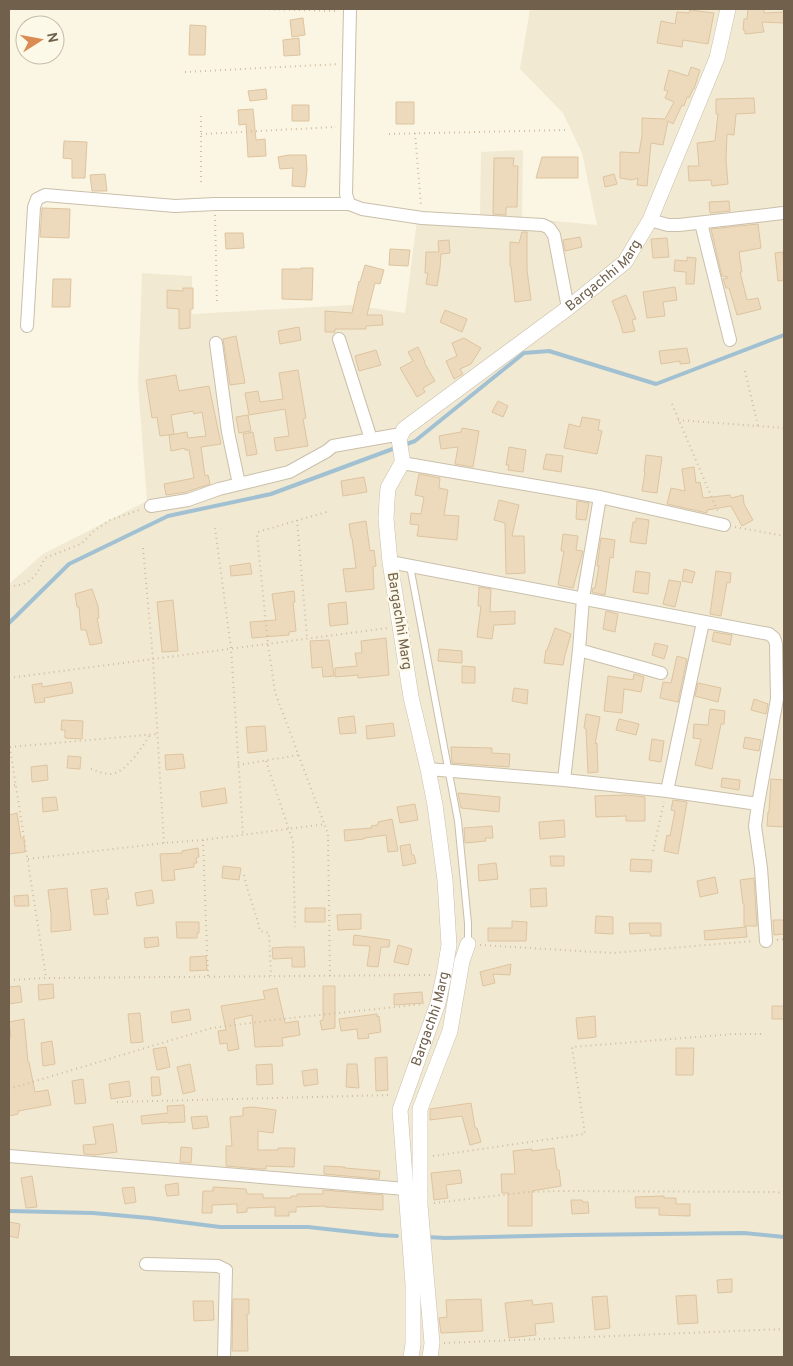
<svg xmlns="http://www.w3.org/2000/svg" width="793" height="1366" font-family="Overpass,sans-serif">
	<rect width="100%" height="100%" fill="#faf6e3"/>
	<path fill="#f1e9d2" d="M530,9H784V1357H9V584L43,554L147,501L138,385L142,273L192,276V314L352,305L405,313L418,213L480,218L481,152L523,150L522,218L597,225L582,153L563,113L520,69Z"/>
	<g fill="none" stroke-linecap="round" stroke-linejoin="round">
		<path stroke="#a1c1d2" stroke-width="4" d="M404,445L415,441L524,353L549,351L656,384L784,335
			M9,623L69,564L168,516L271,494L398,447
			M9,1211L93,1213L149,1218L220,1227H308L380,1235L397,1236
			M427,1237L445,1238L573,1235L744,1233L784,1237"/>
	</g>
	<path fill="#eddabd" stroke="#dec49f" d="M748,9H764V13L784,12V23L762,22L764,32L745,34V30H743L744,19H747Z
		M690,10L714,13L708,44L683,40L682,47L657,43L661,21L675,24L677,12L689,13Z
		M303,18L305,35L292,37L290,20Z
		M190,25L206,26L205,55H189Z
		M299,38L300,55L284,56L283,40Z
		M691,67L700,70L694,89H693L689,98L687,97L684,106L682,105L673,124L668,121L663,145L651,143L647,186L637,185L638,178L632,180L620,178V152L639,153L642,136V118L665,119L674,102L665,98L668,91L664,90L669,70L688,76Z
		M266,89L267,99L250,101L248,91Z
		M754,98L755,113L736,114L734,135L727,134L726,160L728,184L712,186L711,180L689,181L688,166H699L697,143L715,141L718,114H716V99Z
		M396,102H414V124H396Z
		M292,105H309V121H292Z
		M253,109L256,140L265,139L266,156L248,157L246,124L239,125L238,110Z
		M64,141L87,142L85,178H72V159L63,158Z
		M289,155H306L307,170L305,187L292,186L293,168L280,169L278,157Z
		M542,157H578V178H536Z
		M494,158H514L513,166H518L517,207H506V215L493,214Z
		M105,174L107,191H92L90,175Z
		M614,174L617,184L605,187L603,177Z
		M729,201L730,211L710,213L709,202Z
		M42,208L70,209L69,238L40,237Z
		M758,224L761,248L739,252L742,272H740L747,300L758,298L761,309L737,315L729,288H726L723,279L728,278V277L722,276L711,229Z
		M522,232H527V270L531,300L515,302L511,266H510V242L519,243Z
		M225,233H243L244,248L226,249Z
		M580,237L582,247L565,251L563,240Z
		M667,238L669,257L653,258L651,239Z
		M449,240L450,253L441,254L440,268L437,286L426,284L428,273H425L426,252H439L438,241Z
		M390,249L410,250L408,266L389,265Z
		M783,252L784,280L778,281L775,253Z
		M687,257L696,258L694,284H686V272L674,271L675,260L687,261Z
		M365,265L384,270L380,284L375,283L367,315H382L383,325L366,326V329H335V332H325V311L352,313L359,281L360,282Z
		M301,268H313L312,300L282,299V269H301Z
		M53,279H71L70,307H52Z
		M675,287L677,300L663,302L665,316L647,318L643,292Z
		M183,288H193V309H190V328L179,329V309L167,308V290L183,291Z
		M626,295L636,319L632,320L635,331L623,333L619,319L612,301Z
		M445,310L467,319L462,332L440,322Z
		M299,327L301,340L280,344L278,331Z
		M236,336L245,383L230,385L223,339Z
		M464,338L481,348L471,364L460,369L463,374L454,379L446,361L457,356L452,343Z
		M418,347L425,362H424L435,381L423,388L425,392L417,397L400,368L413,361L408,352Z
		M687,348L690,363L680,364V361L661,364L659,351Z
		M376,350L381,365L359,371L355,356Z
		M298,370L306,418L303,419L308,446L276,451L274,438L289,436L285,409L249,415L245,393L258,391L260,402L283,399L279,373Z
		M176,375L179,391L209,386L221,444L201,447L205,476L208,475L210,484L186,492L166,495L164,484L194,478L189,450H185V448L171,451L169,435L187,432L188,438L206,436L202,412L194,414L193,411L171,415L174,434L160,436L157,417L152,418L146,380Z
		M498,401L508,406L503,417L492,412Z
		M248,415L251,431L239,433L236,417Z
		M582,417L600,420L598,430L602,431L597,454L564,448L569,424L580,427Z
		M462,428L479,431L473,467L455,464L458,447L441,449L439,436L461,432Z
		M253,432L257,454L247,456L243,434Z
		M509,447L526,450L523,472L508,470L509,465H506Z
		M546,454L563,456L561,472L543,469Z
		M646,455L662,457L657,493L642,491L645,472H644Z
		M694,467L696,483L700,482L703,498L730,495L731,498L743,495L744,504L753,520L742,526L731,506L707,510V513L667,504L671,488L685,491L682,469Z
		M419,474L440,478L439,488L448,490L444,515L459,516L457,540L417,536L419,525L410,524L411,513L421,514L424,497L415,495Z
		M364,477L367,492L343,496L341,481Z
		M499,500L519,505L512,536H524L525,573L506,574L505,523L494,520Z
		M577,501L589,503L586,520L576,519Z
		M636,518L649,520L646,544L630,542L633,522H636Z
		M366,521L370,551L374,550L376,566L373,567L374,589L346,592L343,569L356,568L352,538H351L349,524Z
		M563,534L578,536L576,550L583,551L573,588L558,585L564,551H561Z
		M601,538L615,540L613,558L610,557L605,595L592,592L593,588H595L599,566H597Z
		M250,563L252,574L231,576L230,566Z
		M684,569L695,572L692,583L682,581Z
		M636,571L650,573L648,594L633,592Z
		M716,571L731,573L730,583L727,582L721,616L710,614Z
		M669,580L681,582L675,607L663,604Z
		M479,587L491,589L490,612L515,611V624L494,625L492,639L477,637L481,606H478Z
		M92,589L98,606L99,618H97L102,643L90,645L86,630H81L79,607H77L75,594Z
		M294,591L295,602H293L296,631L289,632V635L252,638L250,622L276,620L272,594Z
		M173,600L178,651L162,652L157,602Z
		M346,602L348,624L330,626L328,604Z
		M606,611L618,614L615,632L603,629Z
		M555,628L571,634L565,655L563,665L544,663L546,650H547Z
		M714,632L732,635L730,645L712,641Z
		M386,638L389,675L358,678V675L335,677V668L357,666L355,653H362L361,641Z
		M329,640L334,676L323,677L322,667L312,668L310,641Z
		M655,643L668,646L664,659L652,655Z
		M439,649L462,651V663L438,661Z
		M677,656L687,659L678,702L660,698L663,682L671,683Z
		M462,666L475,667V683H462Z
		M634,674L644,677L641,692L624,689L622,713L604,711L608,676L633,680Z
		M71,682L73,693L44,698L45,702L35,703L32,685L42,683V687Z
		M698,683L721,688L718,702L695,696Z
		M514,688L528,690L527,704L512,701Z
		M754,699L768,704L766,714L751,710Z
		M710,709L725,711L724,724H721L712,769L695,765L701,739L693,738L694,724L708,725Z
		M586,714L600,717L595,744L597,743L598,772L588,773L586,729L584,728Z
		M354,716L356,733L340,734L338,718Z
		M619,719L639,724L636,735L616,730Z
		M62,720L83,721L82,739L65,738V730H61Z
		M393,723L395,736L367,739L366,726Z
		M265,726L267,751L248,753L246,727Z
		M745,737L761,740L759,751L743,748Z
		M652,739L664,741L661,762L649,760Z
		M451,747L492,748V753L510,754L509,767L452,763Z
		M183,754L185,768L166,770L165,755Z
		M68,756L81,757L80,769L67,768Z
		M47,765L48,780L32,782L31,767Z
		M722,778L740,780L739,790L721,787Z
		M771,779L784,780V827L767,826L768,812H769Z
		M225,788L227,803L202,807L200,792Z
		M458,793L500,797L499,812L461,808Z
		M626,795L645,797V821H626V816L596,817L595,796Z
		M56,797L58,810L43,812L42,798Z
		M673,800L687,802L678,854L664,851L667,835L670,836L675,811L671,810Z
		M415,804L418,820L400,823L397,807Z
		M17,813L21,838H24L25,852L9,854V815Z
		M392,819L398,851L388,852L386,835L364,838V839L345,841L344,830L372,828L371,826L378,825V822Z
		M564,820L565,837L540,839L539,822Z
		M492,826L493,838H485L486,841L465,843L464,828Z
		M410,844L412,855H414L416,863L403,866L400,846Z
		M198,848L199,857L196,858L197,863H194V867L174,870L175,880L162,881L160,854L182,853V851Z
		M550,856H564V866H551Z
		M631,859L652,860L651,872L630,871Z
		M496,863L498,879L479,881L478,865Z
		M223,866L241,868L239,880L222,878Z
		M715,877L718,893L700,897L697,881Z
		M754,878L757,926H744V904H743L740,880Z
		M67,888L71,930L51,932V914L48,890Z
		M107,888L109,899H106L108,914L94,915L91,890Z
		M546,888L547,906L531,907L530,889Z
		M152,890L154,903L137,906L135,893Z
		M28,895L29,906H15L14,896Z
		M305,908H325V922H305Z
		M361,914V929L338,930L337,915Z
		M596,916L613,917V934L595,933Z
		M773,920H784V934L774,935Z
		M512,921L527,922L526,941H488V928H512Z
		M176,922H199V933H197V938H177Z
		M629,923H661V936H650V933L630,934Z
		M746,927L747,937L705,940L704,931Z
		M354,935L390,940L389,947H381L378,967L367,966L370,946L353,945Z
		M158,937L159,946L145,948L144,938Z
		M398,945L412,949L408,965L394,962Z
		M286,947H304L305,967H292V958L273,959L272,948Z
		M206,956L207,970L190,971V957Z
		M511,964L510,975L493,974L495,983L483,986L480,972Z
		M53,984L54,998L39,1000L38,985Z
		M20,986L22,1002L9,1004V987Z
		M323,986H335V1028L322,1030L320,1021L323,1020Z
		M277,988L285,1023L298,1021L300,1035L282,1038L283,1046L255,1047L252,1015L234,1019L239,1049L228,1051L227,1043L220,1044L218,1031L226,1030L221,1006L265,999L263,991Z
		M422,992L423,1003L394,1005V994Z
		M772,1006H784V1019H772Z
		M189,1009L191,1020L172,1023L171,1012Z
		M140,1013L143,1042L131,1043L128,1014Z
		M377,1014V1017L379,1016L381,1032L368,1034L369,1038L358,1039L357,1029L341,1031L339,1019Z
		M595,1016L596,1037L578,1039L576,1018Z
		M24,1019L28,1062H29L35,1092L48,1090L51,1105L18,1111V1114L9,1116V1037H11L9,1022Z
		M52,1041L55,1064L43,1066L41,1043Z
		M166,1047L170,1067L157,1070L153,1049Z
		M676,1048H694L693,1075H676Z
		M387,1057L388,1090L376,1091L375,1058Z
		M190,1064L195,1091L183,1094L177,1067Z
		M272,1064L273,1084L257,1085L256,1065Z
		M347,1064H357L359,1088L346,1087Z
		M317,1069L318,1084L304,1086L302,1071Z
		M151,1077H159L161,1095L152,1096Z
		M83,1079L86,1103L75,1104L72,1081Z
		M129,1081L131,1096L111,1099L109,1084Z
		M471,1103L475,1128H477L481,1142L470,1145L462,1116L430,1120V1109Z
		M184,1105L185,1122L168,1123V1122L142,1124L141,1116L168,1113L167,1106Z
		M253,1107L276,1110L273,1133L258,1131V1150H278V1148H295L294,1167L266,1166V1169H259L226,1166V1146H232L230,1117L243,1116V1108Z
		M207,1116L209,1127L193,1129L191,1117Z
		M113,1124L117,1152L95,1155L84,1154L83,1145L96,1144L93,1127Z
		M181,1147L192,1148L191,1163L180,1162Z
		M554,1148L557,1170H559L561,1186L532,1191V1226H508V1193H502L501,1174H515L513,1151L532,1149V1151Z
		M324,1166L345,1167V1168L380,1171L379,1179L324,1174Z
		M460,1170L462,1183L446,1185L448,1198L434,1200L431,1173Z
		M32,1176L37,1207L26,1208L21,1178Z
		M178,1183L179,1195L167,1196L165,1185Z
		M134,1187L136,1202L125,1204L122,1188Z
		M213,1187L246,1189L247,1194H263V1198H291V1196H297V1194H323V1190L383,1195V1210L325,1207V1206L296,1207V1212H289V1216H275V1207L247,1208V1212L237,1213V1204L212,1205V1213H202L203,1191H213Z
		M664,1196V1198H676V1204H690V1216L659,1215V1208H636L635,1197Z
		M571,1200H582L583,1202H588L589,1213L572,1214Z
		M9,1222L20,1224L18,1238L9,1236Z
		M732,1279V1292L718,1293L717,1280Z
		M696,1295L698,1323L678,1324L676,1296Z
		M607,1296L610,1328L595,1330L592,1297Z
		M233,1299H249V1314H247L248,1351H232Z
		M481,1299L483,1331L441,1333L439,1318L447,1317L446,1300Z
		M532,1300L533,1305L552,1303L554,1322L535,1324L536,1335L509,1338L505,1303Z
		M193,1301H213L214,1320L194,1321Z"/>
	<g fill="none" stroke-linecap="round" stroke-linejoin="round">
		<defs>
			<path id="service" d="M410,566L458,821L468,923V944"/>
			<path id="minor" d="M350,9L346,194L349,204L362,209L422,218L543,225L549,228L554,235L568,308
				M650,220L668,225H679L783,213
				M701,223L730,340
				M27,326L34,207L37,199L45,195L175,206L215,204H349
				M339,339L371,439
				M216,343L228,432L239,484
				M402,463L600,497L724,525
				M151,506L188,500L219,489L289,472L327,451L333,446L401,434
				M390,562L769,634L774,638L776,644L777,699L758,804L755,826L761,868L766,941
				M579,650L661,673
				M428,769L564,780L667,791L758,804
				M564,780L579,650L583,598L600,497
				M667,791L703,622
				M9,1156L406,1189
				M146,1264L218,1266L226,1270L224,1357"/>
			<g id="tertiary">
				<path id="s1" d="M411,1357L413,1344V1284L400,1110L438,1003L444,975L449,945L445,880L435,805L428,769L411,697L390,562L386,519L387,500L388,488L402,463V458L399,439L404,429L568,308L625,262L650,220L717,58L728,9"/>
				<path d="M430,1357L432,1343L420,1205V1109L450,1031L462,961L468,944"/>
			</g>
		</defs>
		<use href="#service" stroke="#cabfab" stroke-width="8"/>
		<use href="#minor" stroke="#cabfab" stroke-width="14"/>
		<use href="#tertiary" stroke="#cabfab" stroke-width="16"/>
		<path stroke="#d1bda1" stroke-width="2" stroke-dasharray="1 4" stroke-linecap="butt" d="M259,9L337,11
			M185,72L338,64
			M415,133L421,206
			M201,134L336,127
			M389,134L565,130
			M201,182V115
			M215,215L217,305
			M745,371L758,426
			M672,404L718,512
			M678,420L784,428
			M297,520L307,637
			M735,527L784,536
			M215,528L231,648L243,834
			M143,548L153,659L164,843
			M9,586C31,586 36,576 45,558L81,544L95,530L110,520L139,510
			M9,678L388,628
			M9,742L46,977
			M10,747L157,734
			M266,761L293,842L295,927
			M238,765L299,755
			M91,769C97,771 104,774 111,774C126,773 142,747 150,735
			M9,786L16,785
			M203,840L208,977
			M653,851L664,802
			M28,859L164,843L203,840L326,824
			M244,875C248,895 256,912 260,931L269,933L271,976
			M777,940L784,939
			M480,945L612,953L754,941
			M330,976L328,834L275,692L268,644L257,535L258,532L261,531L330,511
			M9,980L46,978L431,975
			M9,1089L212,1028L281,1019L424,1004
			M117,1102L392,1095
			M433,1156L585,1134L572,1047L734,1034H764
			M434,1203L527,1192L561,1191L774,1192L784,1193
			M444,1343L784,1329"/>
		<use href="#service" stroke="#fff" stroke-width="6"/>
		<use href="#minor" stroke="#fff" stroke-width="12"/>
		<use href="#tertiary" stroke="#fff" stroke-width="15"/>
	</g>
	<g text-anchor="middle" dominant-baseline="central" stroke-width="4.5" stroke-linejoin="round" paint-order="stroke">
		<g font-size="14" fill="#70604c" stroke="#fdf9e9">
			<text stroke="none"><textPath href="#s1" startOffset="1199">Bargachhi Marg</textPath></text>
			<text transform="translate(399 621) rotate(81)">Bargachhi Marg</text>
			<text stroke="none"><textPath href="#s1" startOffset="344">Bargachhi Marg</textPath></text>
		</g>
	</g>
	<rect width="793" height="1366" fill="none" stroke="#70604c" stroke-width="20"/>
	<g transform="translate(40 40) rotate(79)"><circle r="24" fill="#fdf9e9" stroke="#c5bcaa"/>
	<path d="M0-4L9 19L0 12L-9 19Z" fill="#da8c52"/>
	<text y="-8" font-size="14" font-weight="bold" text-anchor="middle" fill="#70604c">N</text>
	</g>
</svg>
